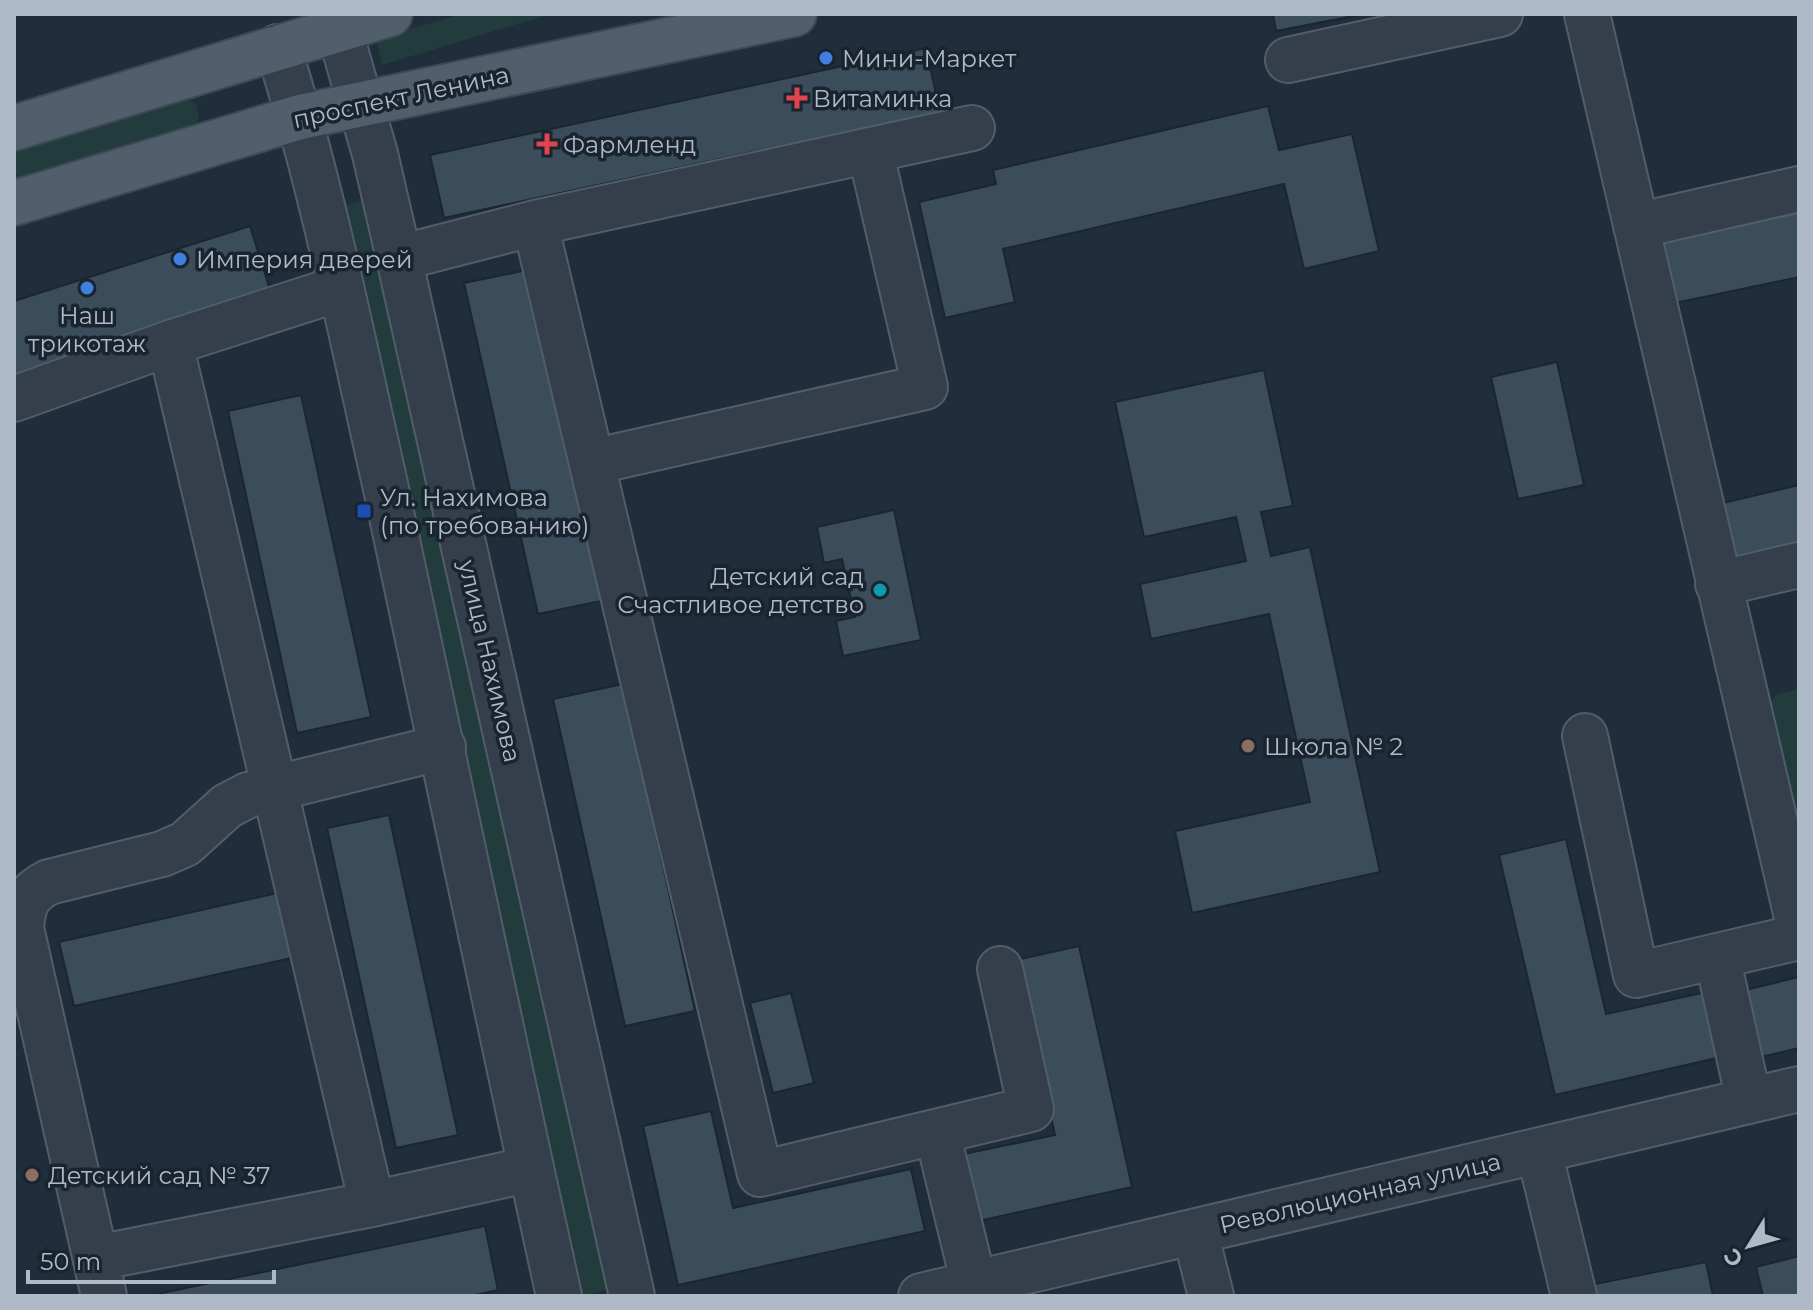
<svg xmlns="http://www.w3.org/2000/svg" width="1813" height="1310" font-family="Montserrat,sans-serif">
	<rect width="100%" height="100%" fill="#202d3b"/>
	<path fill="#223b3c" d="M461,14H551L382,65L376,39Z
		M187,99L196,104L199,119L191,129L14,182V151Z
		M386,194L621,1287L580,1296L320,212Z
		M1799,689V824L1788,817L1763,711L1777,694Z"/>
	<path fill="#3b4c5b" stroke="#1b2631" stroke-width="2" d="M1273,14H1364L1276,31Z
		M926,48L940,112L444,218L430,155Z
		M1268,106L1279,150L1352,134L1379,251L1304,269L1284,184L1003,249L1015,302L945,318L919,202L996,184L993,170Z
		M1799,212V277L1675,303L1662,241Z
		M250,226L271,293L14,375V301Z
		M532,269L606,600L538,614L464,283Z
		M1557,362L1584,485L1518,499L1491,377Z
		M1264,370L1293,506L1261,512L1271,556L1310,547L1380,872L1192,913L1175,831L1310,802L1269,614L1151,639L1140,584L1246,561L1236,517L1144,537L1115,402Z
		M301,395L371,717L297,733L228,411Z
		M1799,485V545L1737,560L1723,503Z
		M894,510L921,640L843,656L836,621L855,617L842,559L824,563L817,527Z
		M623,684L695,1011L625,1026L553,699Z
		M389,815L458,1135L396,1148L327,828Z
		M1566,839L1606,1014L1706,992L1721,1057L1555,1095L1499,855Z
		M282,892L296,957L74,1006L59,942Z
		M1079,946L1132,1187L974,1222L959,1155L1055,1135L1016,960Z
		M1799,977V1048L1752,1059L1737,992Z
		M791,993L814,1083L773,1093L750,1003Z
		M711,1111L733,1208L911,1169L925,1231L678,1285L643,1126Z
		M485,1226L498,1290L471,1296H158L157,1294Z
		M1799,1256V1296H1763L1756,1267Z
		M1706,1262L1713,1296H1587L1585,1286Z"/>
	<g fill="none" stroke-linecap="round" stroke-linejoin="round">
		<defs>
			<path id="minor" d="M1587,14L1799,926
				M339,29L375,154L399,258L632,1296
				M278,47C323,191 352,338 385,484C445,755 499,1026 559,1296
				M1288,60L1500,14
				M535,223L760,1174L1031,1109L1000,969
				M1636,226L1799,189
				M399,258L535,223L972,128
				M170,343L372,1204
				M14,399L170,343L341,288
				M592,462L925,387L870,150
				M1718,584L1799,565
				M1585,736L1636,975L1799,937
				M1717,956L1749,1101
				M937,1132L974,1284
				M1539,1151L1574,1296
				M1195,1232L1211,1296
				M96,1258L372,1204L531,1169
				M104,1296L21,928C23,904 27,893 49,882L162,854L185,844L227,806L248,795L443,747
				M921,1296L1799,1089"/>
			<path id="major" d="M14,128L390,14
				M14,203L300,117L794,14"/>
		</defs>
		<use href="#minor" stroke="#515d69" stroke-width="48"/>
		<use href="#major" stroke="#3d4854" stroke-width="48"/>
		<use href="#minor" stroke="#343f4b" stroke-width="44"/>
		<use href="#major" stroke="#515e6b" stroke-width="44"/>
	</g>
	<g fill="#3f7fe0" stroke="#19242f" stroke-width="3">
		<circle cx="826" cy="58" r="8"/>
		<circle cx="180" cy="259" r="8"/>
		<circle cx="87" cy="288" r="8"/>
	</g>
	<g fill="#e0444e" stroke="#19242f" stroke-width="3">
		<path d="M793 86h8v8h8v8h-8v8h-8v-8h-8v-8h8z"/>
		<path d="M543 132h8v8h8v8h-8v8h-8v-8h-8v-8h8z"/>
	</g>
	<rect fill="#1a4fb4" stroke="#19242f" stroke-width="3" x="356" y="503" width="16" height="16" rx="4"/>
	<circle fill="#0f9aa8" stroke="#19242f" stroke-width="3" cx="880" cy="590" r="8"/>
	<g fill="#8d6e63" stroke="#19242f" stroke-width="3">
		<circle cx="1248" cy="746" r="8"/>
		<circle cx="32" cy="1175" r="8"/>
	</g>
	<g text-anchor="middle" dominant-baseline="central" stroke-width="7" stroke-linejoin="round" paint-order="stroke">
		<g font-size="24" fill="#aebac7" stroke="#19242f" text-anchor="start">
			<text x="842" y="58">Мини-Маркет</text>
			<text x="813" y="98">Витаминка</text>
			<text x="563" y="144">Фармленд</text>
			<text x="196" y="259">Империя дверей</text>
			<text x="87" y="315" text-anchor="middle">Наш<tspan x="87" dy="28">трикотаж</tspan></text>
			<text x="380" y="497">Ул. Нахимова<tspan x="380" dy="28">(по требованию)</tspan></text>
			<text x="864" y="576" text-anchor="end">Детский сад<tspan x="864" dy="28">Счастливое детство</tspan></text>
			<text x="1264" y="746">Школа № 2</text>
			<text x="48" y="1175">Детский сад № 37</text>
		</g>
		<g font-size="24" fill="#aebac7" stroke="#19242f">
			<text transform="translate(401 97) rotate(-12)">проспект Ленина</text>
			<text transform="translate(490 661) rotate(77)">улица Нахимова</text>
			<text transform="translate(1360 1193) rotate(-13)">Революционная улица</text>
		</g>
	</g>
	<rect width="1813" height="1310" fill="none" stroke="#aebac7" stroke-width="32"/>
	<g transform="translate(1749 1246) rotate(233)" stroke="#19242f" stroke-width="6" paint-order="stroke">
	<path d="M0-6L14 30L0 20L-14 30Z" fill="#aebac7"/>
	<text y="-12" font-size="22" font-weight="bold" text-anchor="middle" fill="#aebac7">С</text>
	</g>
	<path d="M28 1270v12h246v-12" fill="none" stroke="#aebac7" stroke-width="4"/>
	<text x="40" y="1270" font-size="24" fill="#aebac7" stroke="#19242f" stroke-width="6" paint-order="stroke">50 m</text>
</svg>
